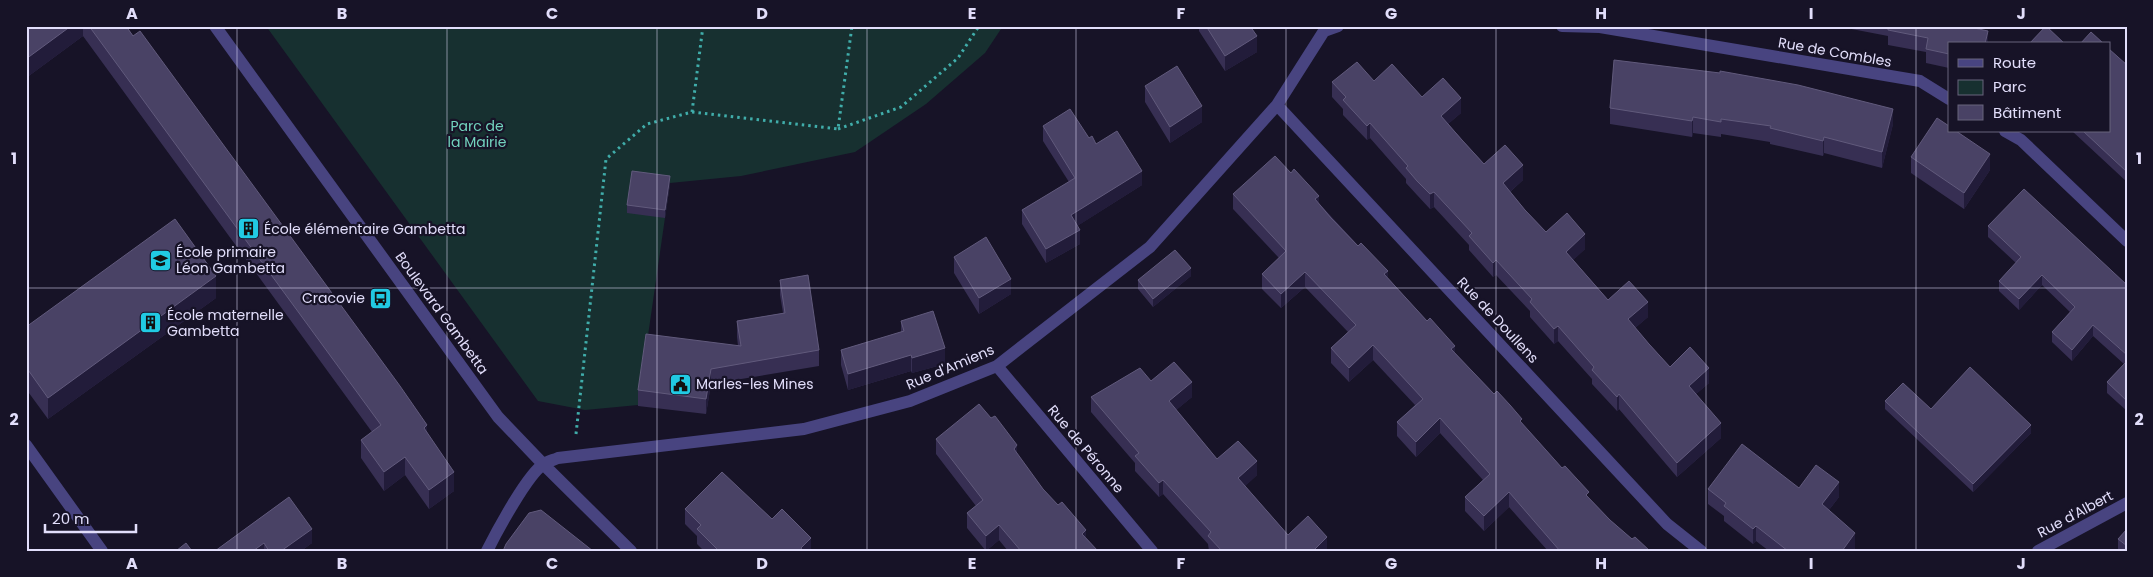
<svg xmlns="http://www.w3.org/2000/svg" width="2153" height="577" font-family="Poppins,sans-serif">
	<rect width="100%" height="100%" fill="#171327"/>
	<path fill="#173030" d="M266,26H1003L985,53L926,104L855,152L741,176L670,183L638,405L585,410L538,401Z"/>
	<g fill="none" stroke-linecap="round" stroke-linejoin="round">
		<path stroke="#40adaa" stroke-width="3" stroke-dasharray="2.5 4" stroke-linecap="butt" d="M692,112L838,129L852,26
			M838,129L901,107L958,58L979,26
			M576,434L606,159L647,124L692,112L703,26"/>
		<path stroke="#484480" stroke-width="12" d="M215,26L498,417L543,464L631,551
			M1562,26L1600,27L1920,81L1949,99
			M1277,105L1667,524L1701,551
			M2005,131L2021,140L2127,241
			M997,366L1152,551
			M26,445L102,551
			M487,551C496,533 528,473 544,464C548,461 554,460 558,458L804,429L910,401L997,366L1150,247L1277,105L1324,31L1338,26
			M2038,551L2127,503"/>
	</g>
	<path fill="#372f53" d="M26,26H126L427,432L454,491L429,509L405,475L384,491L361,458V440L372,432L83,36L26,78Z
		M1199,26H1250L1257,52L1225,71L1199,31Z
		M1836,26H1977V28L1988,44H1949V68L1926,63V52L1888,45V36Z
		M2127,65V182L2072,131H2109Z
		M1374,81L1422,97L1461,113L1448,124L1484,164L1523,180L1510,192L1525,210L1546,232L1585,249L1573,260L1608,300L1648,317L1635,328L1649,344L1670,367L1709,383L1696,394L1721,438L1677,477L1619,409L1617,411L1592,384V379L1558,341L1554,344L1530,317V311L1496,275L1493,277L1469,250V245L1434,207L1430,209L1417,195L1406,183V179L1370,138L1367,140L1343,115V109L1332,97V82Z
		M1145,86L1202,122L1170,143L1145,102Z
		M1610,108L1893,124L1882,168L1824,153L1823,156L1770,144V142L1721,134V137L1693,133L1692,137L1610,124Z
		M1043,126L1089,138L1142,185L1077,226L1080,244L1046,263L1022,224V210L1069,182L1043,141Z
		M1911,157L1990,170L1964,209L1911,173Z
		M1291,173L1388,278L1455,353L1522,424L1589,498L1610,520L1632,539L1650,551H1548L1509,507L1484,531L1465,511V497L1483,480L1440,433L1416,457L1397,436V422L1415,405L1373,360L1349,382L1331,363V348L1348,332L1305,287L1281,308L1262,289V274L1279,258L1233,209V194Z
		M670,184L665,218L627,213V205Z
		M1988,226L2127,285V411L2107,393V382L2124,364L2093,336L2072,361L2052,342V332L2070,312L2042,285L2019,310L1999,291V281L2016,263L1988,237Z
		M954,257L1011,294L979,314L954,273Z
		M1191,276L1153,307L1138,289V280Z
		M780,280L819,350V366L711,384L706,414L638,406V390L738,346L737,337V321L783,313L780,295Z
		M216,298L48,419L26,389V327Z
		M901,321L945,364L912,373L911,371L848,390L841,365V350L901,332Z
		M1151,381L1192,397L1176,410L1217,459L1257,475L1245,486L1288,535L1327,551H1209L1208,544L1163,494L1159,497L1135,471V463L1091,412V397Z
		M1885,401L1931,409L2031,433L1973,492L1885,409Z
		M936,439L1017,454L1043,489L1098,551H1008L999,540L986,551L967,528V513L976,506L936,454Z
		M1799,488L1839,497L1829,510L1855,548L1853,551H1769L1756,541L1753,544L1724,521V516L1708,504V489Z
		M289,497L312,543L301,551H215Z
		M685,509L772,519L811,551H704L697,544V536L685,524Z
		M2127,529V551H2118V539Z"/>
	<path fill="#221c3a" d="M71,26H83V36L26,78V59Z
		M1988,31V44H1985Z
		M1257,36V52L1225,71V56Z
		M1461,98V113L1441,130V116Z
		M1202,106V122L1170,143V127Z
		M1893,109V124L1882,168V152Z
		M1693,117V133L1692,137V121Z
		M1370,123V138L1367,140V126Z
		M1824,137V153L1823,156V141Z
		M1990,154V170L1964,209V193Z
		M1523,165V180L1503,198V183Z
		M1142,171V185L1071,230V215Z
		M670,176V184L665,218V210Z
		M1434,192V207L1430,209V194Z
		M1319,196V211L1315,199Z
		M1080,230V244L1046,263V249Z
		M1585,234V249L1566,267V252Z
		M1496,260V275L1493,277V263Z
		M1191,268V276L1153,307V299Z
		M1388,271V286L1384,274Z
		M1305,272V287L1281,308V294Z
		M2042,275V285L2019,310V299Z
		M216,276V298L48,419V398Z
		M1011,279V294L979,314V298Z
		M1648,302V317L1628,334V319Z
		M2093,325V336L2072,361V350Z
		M1558,326V341L1554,344V329Z
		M1373,345V360L1349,382V368Z
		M1455,346V360L1451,349Z
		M945,348V364L912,373V358Z
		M911,355V371L848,390V374Z
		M1709,368V383L1689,400V386Z
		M711,369V384L706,414V399Z
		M1192,382V397L1169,416V401Z
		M1619,394V409L1617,411V397Z
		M1440,418V433L1416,457V442Z
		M1721,423V438L1677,477V463Z
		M427,425V444L424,428Z
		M2031,425V433L1973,492V484Z
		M1017,445V461L1014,449Z
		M405,457V475L384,491V472Z
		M1257,461V475L1238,493V478Z
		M454,472V491L429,509V490Z
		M1163,480V494L1159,497V483Z
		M1839,482V497L1822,519V504Z
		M1509,492V507L1484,531V516Z
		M999,525V540L986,551V536Z
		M1756,526V541L1753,544V529Z
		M312,529V543L301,551H281Z
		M1086,530V545L1082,534Z
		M1855,533V548L1853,551H1842Z
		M1327,537V551H1313Z
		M811,538V551H801V548Z
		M264,543V551H253Z"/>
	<path fill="#494265" stroke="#615a7c" d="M26,26H71L26,59Z
		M89,26H126L133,36L140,31L400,386L427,425L424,428L454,472L429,490L405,457L384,472L361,440L381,425Z
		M1206,26H1250L1257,36L1225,56Z
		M1888,26H1974V28L1988,31L1985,44H1949V54L1926,49L1928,38L1888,30Z
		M2046,26L2065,44H2029Z
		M2091,32L2104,44H2080Z
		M2109,49L2127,65V172L2083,131H2109Z
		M1614,60L1720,73V71L1798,85L1893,109L1882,152L1824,137L1823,141L1770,128L1771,126L1721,119V122L1693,117L1692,121L1610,108Z
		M1357,62L1374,81L1392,64L1422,97L1443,78L1461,98L1441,116L1462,140L1484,164L1505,145L1523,165L1503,183L1525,210L1546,232L1567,213L1585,234L1566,252L1608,300L1629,281L1648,302L1628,319L1649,344L1670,367L1690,347L1709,368L1689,386L1721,423L1677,463L1619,394L1617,397L1592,370L1594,367L1558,326L1554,329L1530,302L1532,299L1496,260L1493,263L1469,236L1472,233L1434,192L1430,194L1417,181L1406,168L1408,166L1370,123L1367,126L1343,100L1346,97L1332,82Z
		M1177,66L1202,106L1170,127L1145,86Z
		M1070,109L1089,138L1092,136L1096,144L1117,131L1142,171L1071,215L1080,230L1046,249L1022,210L1075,178L1043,126Z
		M1937,118L1949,126V131H1956L1990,154L1964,193L1911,157Z
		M1275,156L1291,173L1294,169L1319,196L1315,199L1331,218L1358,246L1361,243L1388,271L1384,274L1427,321L1430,318L1455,346L1451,349L1494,394L1497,391L1510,405L1522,419L1520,421L1562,468L1565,466L1589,492L1586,495L1610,520L1632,539L1635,537L1650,551H1560L1509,492L1484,516L1465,497L1490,474L1440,418L1416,442L1397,422L1423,399L1373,345L1349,368L1331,348L1356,325L1305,272L1281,294L1262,274L1286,251L1233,194Z
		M632,171L670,176L665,210L627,205Z
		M2024,189L2127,285V355L2093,325L2072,350L2052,332L2075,307L2042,275L2019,299L1999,281L2021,257L1988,226Z
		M175,219L216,276L48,398L26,367V327Z
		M986,237L1011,279L979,298L954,257Z
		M1175,250L1191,268L1153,299L1138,280Z
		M808,275L819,350L711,369L706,399L638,390L646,334L741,346L737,321L785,313L780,280Z
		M933,311L945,348L912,358L911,355L848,374L841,350L904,331L901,321Z
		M2127,361V401L2107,382Z
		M1174,362L1192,382L1169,401L1217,459L1238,441L1257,461L1238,478L1288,535L1308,516L1327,537L1313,551H1222L1208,536L1211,532L1163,480L1159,483L1135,456L1139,453L1091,397L1140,368L1151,381Z
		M1970,367L2031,425L1973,484L1885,401L1903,383L1931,409Z
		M979,404L991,418L995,416L1017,445L1014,449L1043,489L1058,505L1062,502L1086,530L1082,534L1098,551H1021L999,525L986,536L967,513L983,500L936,439Z
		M1742,444L1799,488L1816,465L1839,482L1822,504L1855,533L1842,551H1788L1756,526L1753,529L1724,506L1726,503L1708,489Z
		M722,472L772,519L782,509L811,538L801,548L803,551H719L697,529L701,525L685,509Z
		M289,497L312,529L281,551H269L264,543L253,551H215Z
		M541,510L593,551H503L506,544L529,513Z
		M2127,529V546L2118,539Z
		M186,543L192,551H176Z"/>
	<path fill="none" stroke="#e2defb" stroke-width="1" stroke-opacity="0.55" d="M237,26V551M447,26V551M657,26V551M867,26V551M1076,26V551M1286,26V551M1496,26V551M1706,26V551M1916,26V551M26,288H2127"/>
	<defs>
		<symbol id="building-square" viewBox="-11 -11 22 22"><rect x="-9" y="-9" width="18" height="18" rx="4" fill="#21cae3" stroke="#171327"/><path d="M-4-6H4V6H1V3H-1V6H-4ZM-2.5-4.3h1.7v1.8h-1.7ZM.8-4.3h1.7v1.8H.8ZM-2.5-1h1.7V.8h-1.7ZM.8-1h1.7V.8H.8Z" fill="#111"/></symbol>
		<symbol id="school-square" viewBox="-11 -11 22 22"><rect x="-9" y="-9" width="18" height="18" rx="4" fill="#21cae3" stroke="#171327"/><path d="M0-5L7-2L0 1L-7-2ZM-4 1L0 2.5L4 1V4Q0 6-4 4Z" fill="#111"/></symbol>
		<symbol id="bus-square" viewBox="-11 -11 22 22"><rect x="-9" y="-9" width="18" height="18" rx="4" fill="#21cae3" stroke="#171327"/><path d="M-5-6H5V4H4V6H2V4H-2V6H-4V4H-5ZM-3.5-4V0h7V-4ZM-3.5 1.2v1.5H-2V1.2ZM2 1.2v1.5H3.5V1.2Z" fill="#111"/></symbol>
		<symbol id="civic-square" viewBox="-11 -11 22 22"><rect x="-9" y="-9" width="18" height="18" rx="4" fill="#21cae3" stroke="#171327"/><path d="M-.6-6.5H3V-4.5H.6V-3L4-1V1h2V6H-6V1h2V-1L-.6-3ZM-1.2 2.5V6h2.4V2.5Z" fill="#111"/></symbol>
	</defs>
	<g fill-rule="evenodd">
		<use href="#building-square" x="236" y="216" width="25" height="25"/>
		<use href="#school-square" x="148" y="248" width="25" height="25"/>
		<use href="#bus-square" x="368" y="286" width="25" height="25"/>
		<use href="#building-square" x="138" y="310" width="25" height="25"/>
		<use href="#civic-square" x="668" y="372" width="25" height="25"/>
	</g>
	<g text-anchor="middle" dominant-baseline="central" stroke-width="4.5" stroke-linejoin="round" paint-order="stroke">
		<g font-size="14" fill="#e2defb" stroke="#171327">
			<text transform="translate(1835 52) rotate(10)">Rue de Combles</text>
			<text transform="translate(442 313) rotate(54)">Boulevard Gambetta</text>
			<text transform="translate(1498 320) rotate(47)">Rue de Doullens</text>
			<text transform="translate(950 367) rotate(-23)">Rue d'Amiens</text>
			<text transform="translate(1086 449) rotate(50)">Rue de Péronne</text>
			<text transform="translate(2075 514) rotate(-28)">Rue d'Albert</text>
		</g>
		<g font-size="14" fill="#72d3be" stroke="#171327">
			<text x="477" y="126">Parc de<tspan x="477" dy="16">la Mairie</tspan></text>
		</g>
		<g font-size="14" fill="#e2defb" stroke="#171327" text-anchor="start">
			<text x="264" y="229">École élémentaire Gambetta</text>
			<text x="176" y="252">École primaire<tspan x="176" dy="16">Léon Gambetta</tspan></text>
			<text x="365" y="298" text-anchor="end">Cracovie</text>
			<text x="167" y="315">École maternelle<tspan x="167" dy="16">Gambetta</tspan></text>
			<text x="696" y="384">Marles-les Mines</text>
		</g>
	</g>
	<rect width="2153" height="577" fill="none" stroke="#171327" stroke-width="55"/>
	<rect x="1948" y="42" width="162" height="90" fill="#171327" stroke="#68647c"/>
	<rect x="1958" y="59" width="25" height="8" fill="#484480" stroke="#68647c"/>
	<text x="1993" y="68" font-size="15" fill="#e2defb">Route</text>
	<rect x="1958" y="80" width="25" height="15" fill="#173030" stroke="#68647c"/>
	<text x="1993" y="92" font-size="15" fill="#e2defb">Parc</text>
	<rect x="1958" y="105" width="25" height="15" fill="#494265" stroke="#68647c"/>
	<text x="1993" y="118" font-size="15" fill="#e2defb">Bâtiment</text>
	<path d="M45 524v8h91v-8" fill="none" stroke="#e2defb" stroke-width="2.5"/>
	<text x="52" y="524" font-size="15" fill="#e2defb" stroke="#171327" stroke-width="4" paint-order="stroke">20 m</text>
	<rect x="28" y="28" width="2098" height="522" fill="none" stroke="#e2defb" stroke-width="2"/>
	<g font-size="16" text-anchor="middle" font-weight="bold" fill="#e2defb">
		<text x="132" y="19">A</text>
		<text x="342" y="19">B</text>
		<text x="552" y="19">C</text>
		<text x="762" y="19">D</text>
		<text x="972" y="19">E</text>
		<text x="1181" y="19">F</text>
		<text x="1391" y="19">G</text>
		<text x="1601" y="19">H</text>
		<text x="1811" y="19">I</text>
		<text x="2021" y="19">J</text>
		<text x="14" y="164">1</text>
		<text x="2139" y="164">1</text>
		<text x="14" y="425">2</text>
		<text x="2139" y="425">2</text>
		<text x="132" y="569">A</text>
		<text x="342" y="569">B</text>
		<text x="552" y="569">C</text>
		<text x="762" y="569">D</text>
		<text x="972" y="569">E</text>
		<text x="1181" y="569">F</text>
		<text x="1391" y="569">G</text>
		<text x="1601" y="569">H</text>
		<text x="1811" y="569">I</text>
		<text x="2021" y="569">J</text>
	</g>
</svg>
